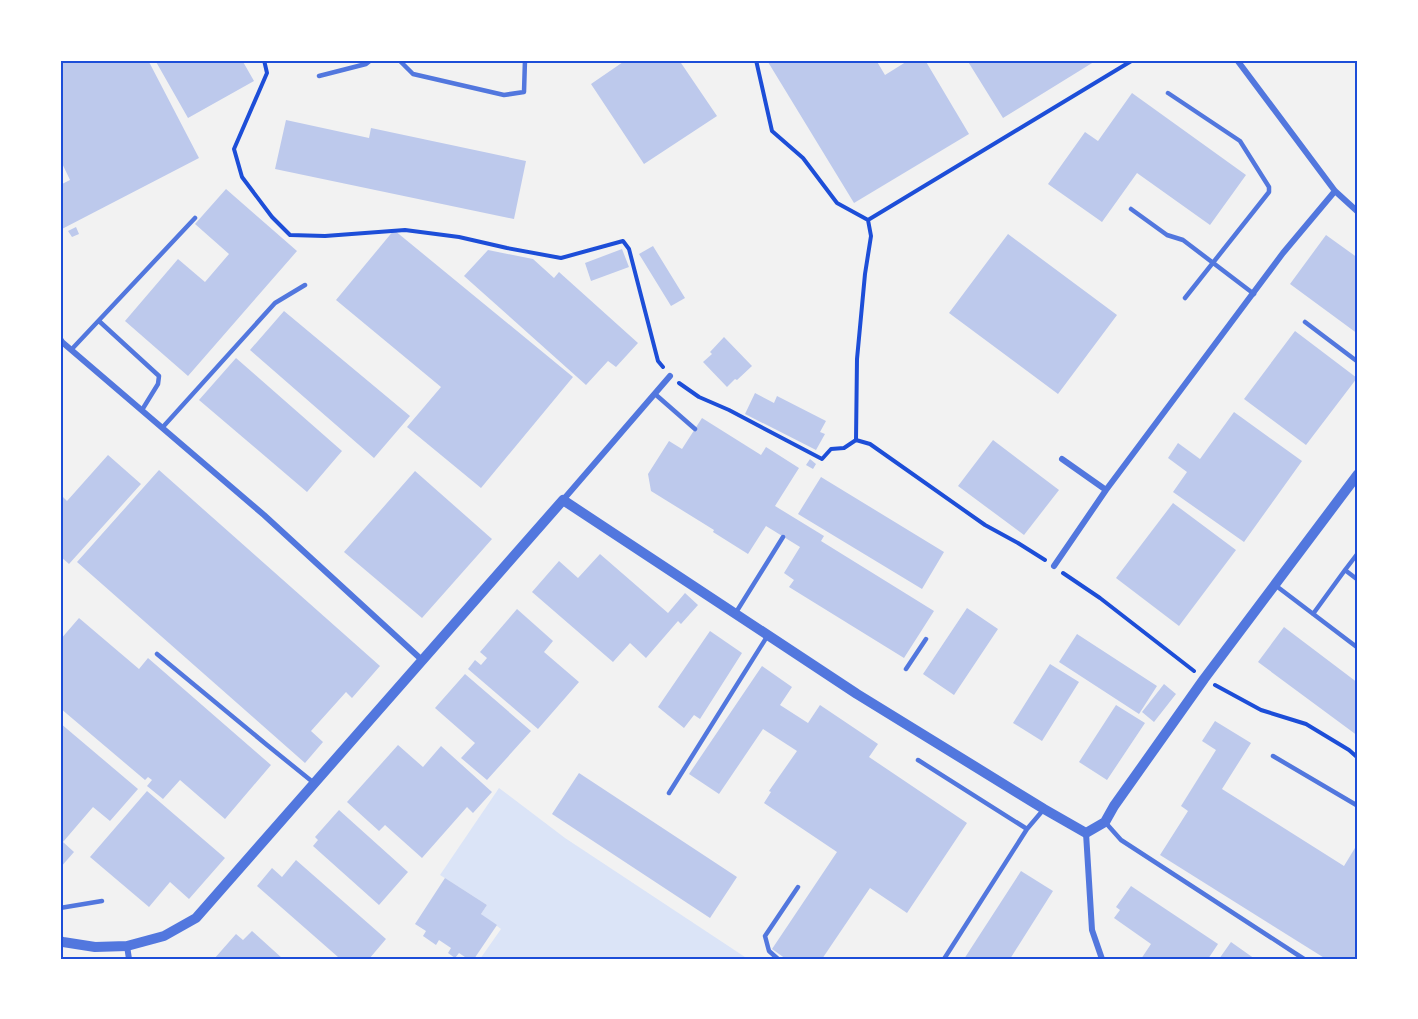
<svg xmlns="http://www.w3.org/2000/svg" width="1418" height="1019" font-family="'Space Grotesk',sans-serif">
	<rect width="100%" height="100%" fill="#f2f2f2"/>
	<path fill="#dbe4f7" d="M499,788L565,838L748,959H480L501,929L481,914L487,905L440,875Z"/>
	<path fill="#bdc9ec" d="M60,60H148L199,158L60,230V185L70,180L60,159Z
		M155,60H242L254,81L188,118Z
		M626,60H679L717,116L644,164L591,84Z
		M772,60H876L885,75L909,60H925L969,134L854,203L768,62Z
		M967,60H1097L1003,118Z
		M1132,93L1246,175L1210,225L1137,173L1102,222L1048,184L1085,132L1098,141Z
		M286,120L369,138L371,128L526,161L514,219L275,169Z
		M226,189L297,251L188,376L125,321L178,259L205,282L229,254L195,224Z
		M76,227L79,234L72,237L68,231Z
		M394,230L573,377L481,488L407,427L441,387L336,300Z
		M1008,234L1117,315L1058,394L949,313Z
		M1326,235L1358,258V334L1290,284Z
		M653,246L685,298L671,306L639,254Z
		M622,249L629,267L591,281L585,263Z
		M488,250L533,259L554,278L559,272L638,343L616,367L608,361L586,385L464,276Z
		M284,311L410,416L374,458L250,350Z
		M1295,331L1357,378L1306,445L1244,399Z
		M724,337L752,366L737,380L735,379L727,387L703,362L712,354L710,352Z
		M236,358L342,451L307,492L199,400Z
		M755,393L774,403L777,396L826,421L820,432L825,434L816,450L745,414Z
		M1234,412L1302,461L1244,542L1173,492L1187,472L1168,458L1178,443L1200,459Z
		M702,418L761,455L766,447L799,468L775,506L824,536L821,541L934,611L904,658L789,587L794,580L784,573L800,547L766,526L748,554L713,532L714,530L651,491L648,474L669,441L682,449Z
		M993,440L1059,490L1024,535L958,486Z
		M108,455L141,484L69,564L60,556V494L67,501Z
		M810,459L816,464L813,469L806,465Z
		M159,470L380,666L352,698L346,692L311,731L323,742L305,763L77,562Z
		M415,471L492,539L422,618L344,552Z
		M821,477L944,552L922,589L798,514Z
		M1173,503L1236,550L1179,626L1116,578Z
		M600,554L668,613L685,593L698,605L681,624L678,621L646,658L630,643L613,662L532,592L559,561L578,578Z
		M967,608L998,629L954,695L923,674Z
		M517,609L553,641L544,652L579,682L538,729L468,669L475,660L481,665L487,658L480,652Z
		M79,618L139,669L148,658L271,765L225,819L180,780L163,799L147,786L152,780L148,777L145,780L60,708V640Z
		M1284,627L1358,683V736L1258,662Z
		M710,631L742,653L700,719L694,715L684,728L658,707Z
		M1077,634L1157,686L1139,714L1059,662Z
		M1050,664L1079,682L1042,741L1013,723Z
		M762,666L792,687L780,705L808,723L820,705L878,744L869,757L967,823L907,913L870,888L822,959H786L772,949L837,852L764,803L771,792L769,791L797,751L763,729L719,794L689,774Z
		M465,674L531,731L487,780L461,758L475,743L435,708Z
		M1164,684L1176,694L1154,722L1142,712Z
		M1116,705L1145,723L1107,780L1079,762Z
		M1215,721L1251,743L1222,789L1344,866L1358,843V959H1326L1160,855L1188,811L1181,806L1216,750L1202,741Z
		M60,723L138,789L110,821L93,807L63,842L74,852L60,868Z
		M398,745L423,767L441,746L492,792L473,813L467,807L422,858L385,825L379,831L347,802Z
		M579,773L737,877L710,918L552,814Z
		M147,791L225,858L189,899L170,882L149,907L90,857Z
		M339,810L408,872L379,905L313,846L318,840L315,837Z
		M296,860L386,939L369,959H336L338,957L257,886L272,868L282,877Z
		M1021,871L1053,891L1010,959H964Z
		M445,878L487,905L481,914L497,925L474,959H468L459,953L455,958L448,953L451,948L439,940L436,945L423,936L426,931L415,924Z
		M1131,886L1218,944L1208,959H1141L1151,944L1114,918L1120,910L1116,907Z
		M252,931L283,959H214L236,934L243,940Z
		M1231,942L1255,959H1219Z"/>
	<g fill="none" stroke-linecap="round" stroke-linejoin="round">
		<path stroke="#1d4ed8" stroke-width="4" d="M264,60L267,73L234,149L242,177L272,217L290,235L325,236L405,230L459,237L507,248L561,258L623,241L629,249L658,361L663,367
			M756,60L772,131L803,158L837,203L868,220L871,236L865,274L857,359L856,440
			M868,220L1133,60
			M679,383L699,397L729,410L822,459L831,449L844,448L856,440L870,444L985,525L1018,543L1045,560
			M1063,573L1100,598L1194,671
			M1215,685L1261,710L1306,724L1349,750L1358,758"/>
		<path stroke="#5277de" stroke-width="4.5" d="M399,60L413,74L504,95L524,92L525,60
			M319,76L366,64L371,60
			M1168,93L1240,141L1269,187V192L1185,298
			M1131,209L1167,235L1183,240L1254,294
			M99,321L159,376L158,384L142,410
			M1305,322L1358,362
			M71,350L195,218
			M655,394L695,429
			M162,428L275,303L305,285
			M1345,570L1358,553
			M1275,585L1358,648
			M735,614L783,537
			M1313,614L1345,570L1358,580
			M157,654L267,745L314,783
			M906,669L926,639
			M1273,756L1358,806
			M918,760L1027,829
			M669,793L768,635
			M1105,822L1121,840L1304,959
			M60,908L102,901
			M778,959L769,951L765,936L798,887
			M944,959L1027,829L1044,809"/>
		<path stroke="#5277de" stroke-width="6" d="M1237,60L1335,191L1358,212
			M60,339L62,342L264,515L422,660
			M1062,459L1106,490
			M563,500L670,376
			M1054,566L1106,490L1283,253L1335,191
			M1086,833L1092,930L1102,959
			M127,946L129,959"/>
		<path stroke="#5277de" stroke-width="10" d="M60,941L63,942L95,947L127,946L164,936L196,918L563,500L857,694L1044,809L1086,833L1105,822L1114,806L1204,679L1358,474"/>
	</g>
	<rect width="1418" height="1019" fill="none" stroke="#ffffff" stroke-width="123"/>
	<rect x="62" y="62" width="1294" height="896" fill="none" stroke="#1d4ed8" stroke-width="2"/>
</svg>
